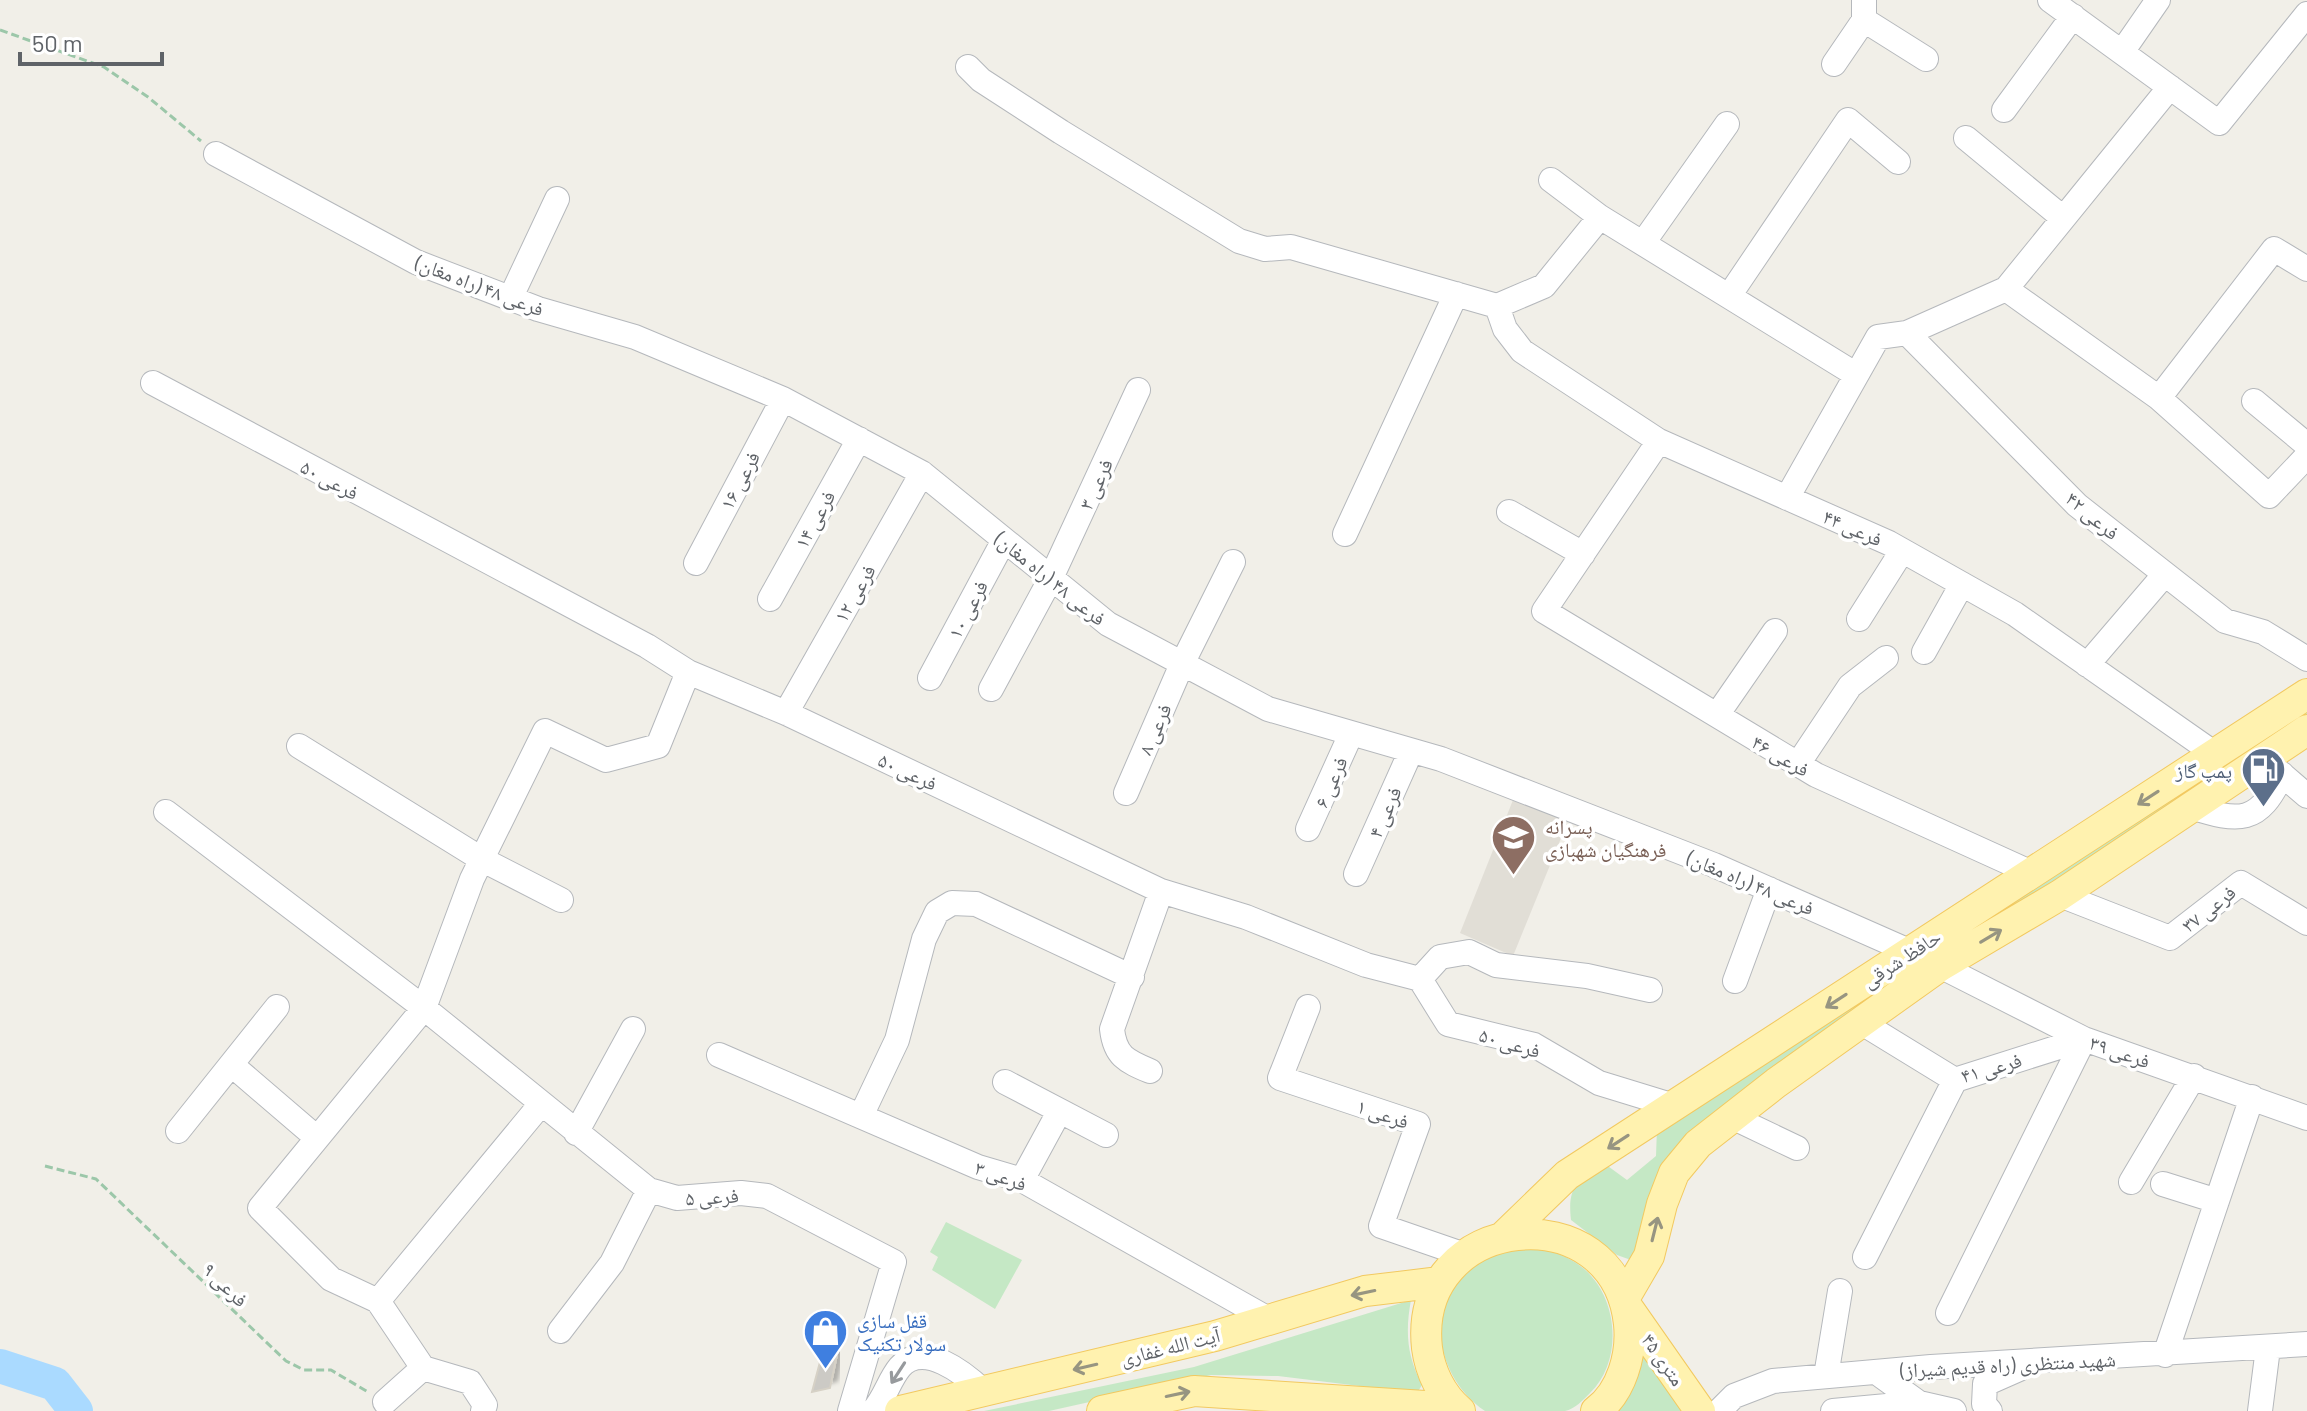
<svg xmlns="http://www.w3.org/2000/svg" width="2307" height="1411" font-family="Barlow,'Noto Naskh Arabic',sans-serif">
	<defs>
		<filter id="shadow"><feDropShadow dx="7" dy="-7" stdDeviation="2" flood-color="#0004"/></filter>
	</defs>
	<rect width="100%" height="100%" fill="#f1efe8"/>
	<path fill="#e1ded6" d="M1513,800L1568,821L1513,956L1460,933Z"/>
	<path fill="#c5e8c5" d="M2307,705V722L1693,1133L1631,1260L1617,1255L1571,1220C1567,1186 1578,1179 1605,1164L1627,1180L1656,1156L1657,1128Z
		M946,1222L1022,1260L995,1309L932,1270L938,1257L930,1252Z
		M1518,1247C1537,1248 1554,1250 1571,1260C1617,1284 1627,1357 1590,1393C1583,1400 1575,1409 1565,1411C1541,1411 1510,1411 1485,1411C1439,1380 1422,1311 1467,1271C1482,1257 1499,1252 1518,1247Z
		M1411,1300C1405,1332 1407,1356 1422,1385L1417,1393L1278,1376L1211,1375L1049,1411H984L1194,1367Z
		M1645,1346L1688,1411H1605Z"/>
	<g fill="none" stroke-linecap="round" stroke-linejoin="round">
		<path stroke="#aadaff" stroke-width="34" d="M0,1366L55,1384L76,1411"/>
	</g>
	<path fill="#cccac5" stroke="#d6d1c6" stroke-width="2" filter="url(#shadow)" d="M823,1351L837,1354L830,1388L812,1392Z"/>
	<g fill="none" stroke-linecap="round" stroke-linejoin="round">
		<defs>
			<path id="minor" d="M2050,0L2219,123L2307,14
				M1864,20L1926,59
				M2122,52L2158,0
				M1834,64L1864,20V0
				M968,67L981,80L1061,132L1239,241L1265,249L1291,247L1497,306L1544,286L1600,217
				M2004,110L2073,16
				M1966,138L2063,218
				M216,154L416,262L538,309L635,337L783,399L922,473L1108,624L1268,709L1441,759L1714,865L1911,952
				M1551,180L1600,217L1855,374
				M1643,243L1727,124
				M2006,289L2159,398L2269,496L2307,456
				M1729,296L1848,120L1898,162
				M510,299L557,199
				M1497,306L1505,329L1522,351L1659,441L1889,543L2015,614L2215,754
				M1907,333L2077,505L2225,621L2263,632L2307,659
				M153,383L647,646L688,672L786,713L1161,891L1246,917L1366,965L1420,979L1448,1024L1534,1045L1599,1083L1674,1106
				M2159,398L2274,249L2307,269
				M2254,401L2307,445
				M1659,441L1544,611L1816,775L2032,873
				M1787,498L1878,337L1907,333L2006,289L2170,87
				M1509,512L1583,554
				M1345,534L1456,294
				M696,563L783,399
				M770,599L859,439
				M1859,619L1902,551
				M1924,652L1962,584
				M2087,665L2165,574
				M930,678L1004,540
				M991,689L1051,578L1138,390
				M786,713L922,473
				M1717,715L1775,631
				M299,746L483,860L561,900
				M1798,764L1850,686L1886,658
				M2271,765L2307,796
				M1126,793L1182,664L1233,562
				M2191,807C2239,822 2259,825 2282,774
				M166,812L424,1008L649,1190L677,1198L741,1193L767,1196L894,1262L850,1411
				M1308,829L1351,734
				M1356,874L1411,751
				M2060,895L2170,938L2241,883L2307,923
				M1940,966L2084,1039L2307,1118
				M1420,979L1440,957L1469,952L1496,965L1587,976L1650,990
				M1735,981L1769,889
				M1308,1007L1280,1078L1418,1124L1381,1226L1465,1255
				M1862,1023L1955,1080L2084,1039
				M719,1055L978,1167L1022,1180L1270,1320
				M233,1066L317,1138
				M1150,1071C1126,1061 1115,1056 1112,1029L1161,891
				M1005,1082L1106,1135
				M861,1116L897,1040L924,939L937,912L952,903L976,904L1132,977
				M1732,1117L1797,1148
				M178,1131L277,1007
				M576,1133L633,1029
				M1022,1180L1059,1112
				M2131,1182L2194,1076
				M2163,1184L2217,1201
				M1865,1257L1955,1080
				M378,1301L541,1104
				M1948,1313L2084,1039
				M560,1331L612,1263L649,1190
				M2165,1355L2252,1097
				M423,1368L470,1382L485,1405L483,1411
				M1876,1372L1919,1403L1954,1411
				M1826,1376L1840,1291
				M385,1402L423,1368L378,1301L331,1279L260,1208L424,1008L472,879L545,731L606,760L658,746L688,672
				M873,1411C885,1398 889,1380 900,1367C923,1340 965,1374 983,1391
				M1719,1411L1734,1396L1773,1381L1931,1367L2307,1344
				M1833,1411L1919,1403
				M1990,1411L1984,1404L1985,1384L2019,1369
				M2260,1411L2268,1348"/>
			<path id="major" d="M1505,1235L1567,1175L2307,694
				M1624,1299L1649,1256L1662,1204L1674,1173L1698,1144L1776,1083L1940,966L2060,895L2307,730
				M1628,1308L1700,1411
				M900,1411L1215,1336L1365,1291L1440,1282
				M1102,1411L1194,1391L1456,1408
				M1460,1411C1441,1395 1430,1371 1427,1348C1412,1212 1615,1191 1629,1324C1632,1354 1622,1392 1596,1411"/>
		</defs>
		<use href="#minor" stroke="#b5b8bc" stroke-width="26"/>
		<use href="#major" stroke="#f2c960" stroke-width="32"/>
		<path stroke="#9cc7a9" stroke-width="3" stroke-dasharray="8 4" stroke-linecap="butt" d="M0,30L104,67L148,97L201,141
			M45,1166L96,1179L286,1361L304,1370H331L368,1392"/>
		<use href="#minor" stroke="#fff" stroke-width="24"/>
		<use href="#major" stroke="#fff2af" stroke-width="30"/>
	</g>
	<defs><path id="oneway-shaft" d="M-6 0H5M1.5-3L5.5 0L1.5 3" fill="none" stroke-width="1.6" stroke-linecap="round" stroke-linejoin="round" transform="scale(2)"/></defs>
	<g stroke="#979581">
		<use href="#oneway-shaft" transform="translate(2148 798) rotate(147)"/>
		<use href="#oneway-shaft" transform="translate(1991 936) rotate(-31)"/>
		<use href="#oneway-shaft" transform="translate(1836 1001) rotate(147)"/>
		<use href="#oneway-shaft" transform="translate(1618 1142) rotate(147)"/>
		<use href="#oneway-shaft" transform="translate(1655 1229) rotate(-76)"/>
		<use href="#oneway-shaft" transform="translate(1363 1293) rotate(168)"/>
		<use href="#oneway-shaft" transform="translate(1085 1367) rotate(167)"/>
		<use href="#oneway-shaft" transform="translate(1178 1394) rotate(-12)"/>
	</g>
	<use stroke="#979a9d" href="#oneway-shaft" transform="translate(898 1373) rotate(123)"/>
	<defs>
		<symbol id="fuel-pin" viewBox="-11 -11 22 30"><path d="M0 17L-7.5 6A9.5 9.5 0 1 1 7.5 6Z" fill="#5c6f8a" stroke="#fff"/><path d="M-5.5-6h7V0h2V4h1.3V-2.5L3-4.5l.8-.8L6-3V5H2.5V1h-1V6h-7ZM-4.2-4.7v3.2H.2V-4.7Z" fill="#fff"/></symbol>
		<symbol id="school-pin" viewBox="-11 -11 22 30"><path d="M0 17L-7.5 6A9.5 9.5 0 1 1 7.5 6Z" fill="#8d6e63" stroke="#fff"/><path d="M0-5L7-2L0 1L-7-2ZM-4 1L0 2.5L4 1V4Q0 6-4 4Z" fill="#fff"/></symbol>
		<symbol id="shop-pin" viewBox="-11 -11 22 30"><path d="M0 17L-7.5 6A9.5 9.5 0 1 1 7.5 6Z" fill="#3f7fe0" stroke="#fff"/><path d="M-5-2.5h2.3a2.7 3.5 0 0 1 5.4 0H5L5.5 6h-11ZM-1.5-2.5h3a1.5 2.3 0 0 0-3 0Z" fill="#fff"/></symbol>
	</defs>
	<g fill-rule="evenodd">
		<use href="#fuel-pin" x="2238" y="744" width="51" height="69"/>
		<use href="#school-pin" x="1488" y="812" width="51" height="69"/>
		<use href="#shop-pin" x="800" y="1306" width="51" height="69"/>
	</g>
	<g text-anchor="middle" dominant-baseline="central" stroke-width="7" stroke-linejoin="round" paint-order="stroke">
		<g font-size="20" fill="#5f6368" stroke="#fff">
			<text transform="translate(480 285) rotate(21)">فرعی ۴۸ (راه مغان)</text>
			<text transform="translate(330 479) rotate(28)">فرعی ۵۰</text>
			<text transform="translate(739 480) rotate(-62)">فرعی ۱۶</text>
			<text transform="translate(1095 484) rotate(-65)">فرعی ۳</text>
			<text transform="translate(2093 515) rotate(40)">فرعی ۴۲</text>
			<text transform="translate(814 519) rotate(-61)">فرعی ۱۴</text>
			<text transform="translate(1853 527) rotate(24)">فرعی ۴۴</text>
			<text transform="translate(1051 578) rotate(39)">فرعی ۴۸ (راه مغان)</text>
			<text transform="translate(854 593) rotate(-60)">فرعی ۱۲</text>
			<text transform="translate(967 609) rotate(-62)">فرعی ۱۰</text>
			<text transform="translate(1154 729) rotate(-66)">فرعی ۸</text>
			<text transform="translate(1781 755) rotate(30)">فرعی ۴۶</text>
			<text transform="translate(908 771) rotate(25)">فرعی ۵۰</text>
			<text transform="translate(1330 782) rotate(-66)">فرعی ۶</text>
			<text transform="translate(1384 812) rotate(-66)">فرعی ۴</text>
			<text transform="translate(1751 882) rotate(23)">فرعی ۴۸ (راه مغان)</text>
			<text transform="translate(2208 908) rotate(-38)">فرعی ۳۷</text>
			<text transform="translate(1901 958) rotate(-33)">حافظ شرقی</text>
			<text transform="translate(1510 1042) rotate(16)">فرعی ۵۰</text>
			<text transform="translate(2120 1051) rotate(19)">فرعی ۳۹</text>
			<text transform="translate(1991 1067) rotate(-16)">فرعی ۴۱</text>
			<text transform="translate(1383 1113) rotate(19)">فرعی ۱</text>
			<text transform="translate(1001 1175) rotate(20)">فرعی ۳</text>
			<text transform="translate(712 1196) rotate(-3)">فرعی ۵</text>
			<text transform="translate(226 1284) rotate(44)">فرعی ۹</text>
			<text transform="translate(1170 1346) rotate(-14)">آیت الله غفاری</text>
			<text transform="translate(1664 1359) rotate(55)">۴۵ متری</text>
			<text transform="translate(2008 1364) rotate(-3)">شهید منتظری (راه قدیم شیراز)</text>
		</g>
		<g font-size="20" fill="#4e5e75" stroke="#fff" text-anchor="end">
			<text x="2232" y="770">پمپ گاز</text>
		</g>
		<g font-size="20" fill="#785e54" stroke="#fff" text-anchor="start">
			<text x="1545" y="826">پسرانه<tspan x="1545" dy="23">فرهنگیان شهبازی</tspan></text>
		</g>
		<g font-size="20" fill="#366cbe" stroke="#fff" text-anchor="start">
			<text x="857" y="1320">قفل سازی<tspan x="857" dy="23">سولار تکنیک</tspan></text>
		</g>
	</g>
	<path d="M20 52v12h142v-12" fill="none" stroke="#5f6368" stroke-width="4"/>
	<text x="32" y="52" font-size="24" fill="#5f6368" stroke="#ffffff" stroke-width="6" paint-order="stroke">50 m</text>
</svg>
